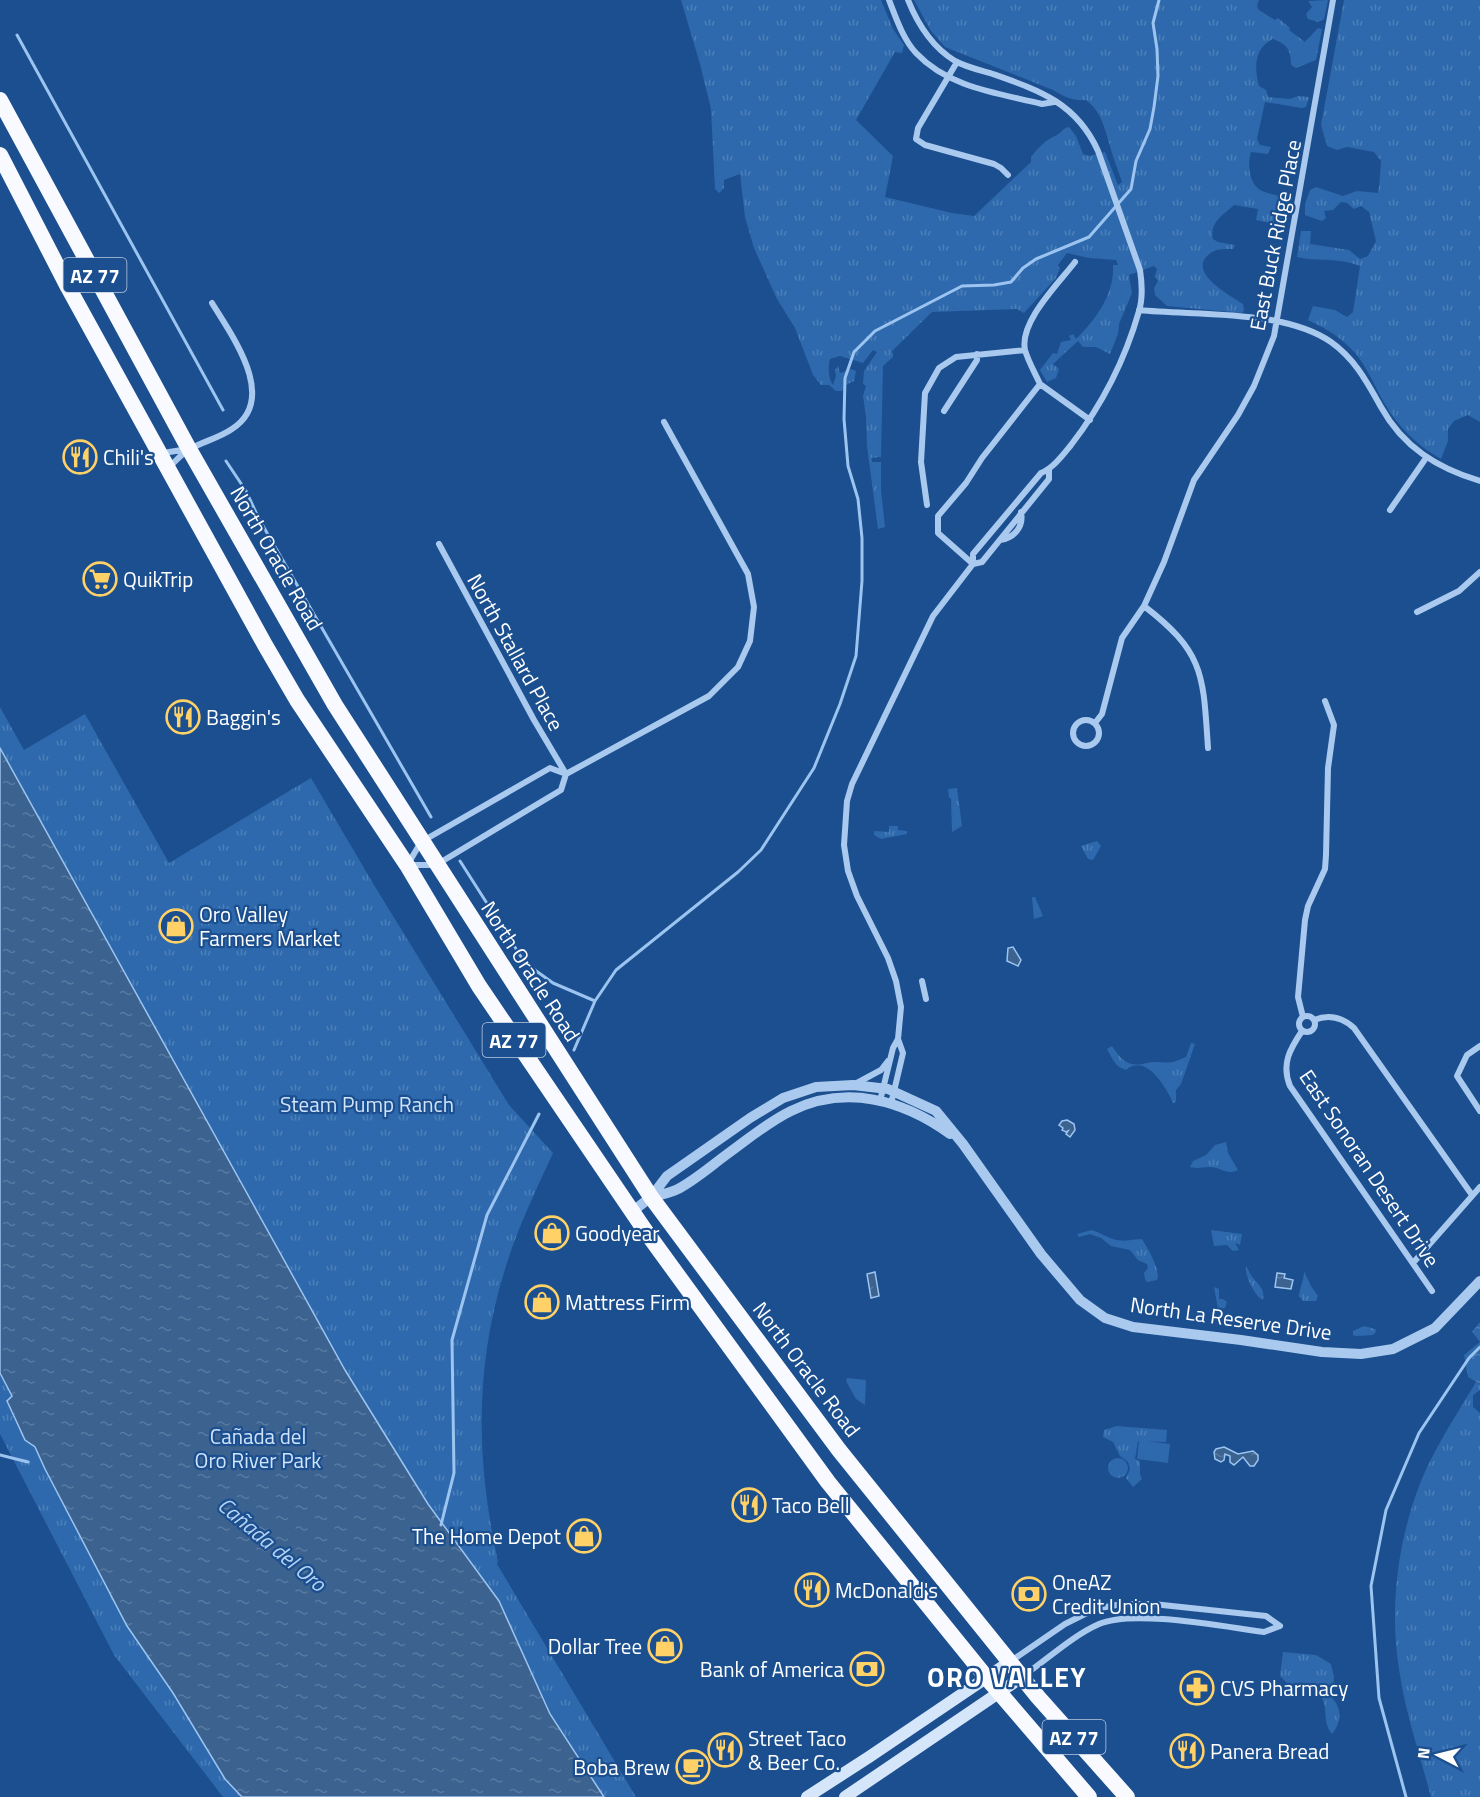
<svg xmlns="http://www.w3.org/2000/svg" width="1480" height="1797" font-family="'Titillium Web',sans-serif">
	<defs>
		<pattern id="grass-tufts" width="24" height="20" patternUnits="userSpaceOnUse" patternTransform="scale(1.5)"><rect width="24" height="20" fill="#2e69ad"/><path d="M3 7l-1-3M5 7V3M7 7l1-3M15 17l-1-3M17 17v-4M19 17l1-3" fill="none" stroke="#4d80b9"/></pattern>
		<pattern id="forest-crowns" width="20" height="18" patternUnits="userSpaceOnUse" patternTransform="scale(1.5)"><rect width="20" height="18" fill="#2e69ad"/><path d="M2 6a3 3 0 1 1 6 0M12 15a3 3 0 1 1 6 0" fill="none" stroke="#4d80b9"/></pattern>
		<pattern id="water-ripples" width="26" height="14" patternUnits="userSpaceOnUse" patternTransform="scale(1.5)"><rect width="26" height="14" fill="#3c6290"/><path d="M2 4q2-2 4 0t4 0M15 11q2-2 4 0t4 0" fill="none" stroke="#597aa1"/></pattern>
	</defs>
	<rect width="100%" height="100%" fill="#1b4f8f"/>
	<path fill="url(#grass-tufts)" d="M681,0H881L893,29L904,45L902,53L895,52L856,120L893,156L885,197L952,213L974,216L1031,162V157C1039,147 1045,140 1057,135C1062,132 1063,128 1069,127L1076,136L1083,154L1089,156L1105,152L1118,185L1122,182C1118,170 1113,158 1110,146C1105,129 1101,111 1086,100C1072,101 1065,97 1053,90L945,47L931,31L914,0H1259L1257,6L1259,10L1275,20L1278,18L1290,28L1289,30L1305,42L1318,28L1322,29L1316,60L1296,68L1291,65C1291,50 1287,44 1273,39C1254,48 1254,68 1259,86L1266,90L1268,97L1290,99L1298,96L1309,97L1306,107L1302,108L1265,102L1257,139L1260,145L1271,147L1268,154L1251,152C1247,165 1249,185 1262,191C1271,195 1282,196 1291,199L1283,226L1256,220L1258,209L1234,205C1223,215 1209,223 1213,239L1218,242L1235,245L1233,249C1223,249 1214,248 1206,257C1191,275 1231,296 1243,304L1244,310L1242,313L1167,306L1155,295L1154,288L1158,281L1155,276L1157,269L1154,266L1129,275L1132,293L1119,324L1118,334L1110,354L1096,347H1083L1078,341L1053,364L1059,369L1056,378L1047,382L1040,370L1053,353L1057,354L1061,342L1071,340L1069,336L1073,334L1076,339C1096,320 1115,293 1113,265H1118L1116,260L1089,258L1067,253L1058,265L1060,268L1056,278L1024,313L1017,309L932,312L892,351L893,357L883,366L881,457L871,458L872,462H881V490L885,527L878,529L867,446L866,417L863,396L866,386L863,384L864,371L877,352L873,350L863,363L840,356L830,359C828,366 828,379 833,385L836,376L835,370L838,366L840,373L851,369L856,371L854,381L846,385L842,391H836L829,385H821L813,375L795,328L777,299L754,248L745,217L740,174L724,180V188L719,193L715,189L711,109L700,64Z
		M1328,0L1324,19L1318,22L1308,19L1306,14L1312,7L1308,1Z
		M1344,0H1480V422L1468,415L1454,421L1448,429V441L1441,459C1418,446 1398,427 1385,404C1373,384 1365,360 1347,345C1336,334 1322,327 1308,320L1313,306L1335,310L1347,317L1353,312L1360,266C1337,257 1319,262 1297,257L1301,231H1311L1310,244L1349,250L1360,259L1368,256L1376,241L1369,212L1361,206L1354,209L1347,203L1341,202L1333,210L1324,211L1326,218L1322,221L1305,215V204L1310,190L1316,187L1343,196L1357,191L1378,193C1380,183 1380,172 1381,161L1374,152L1347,147L1337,150L1327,146L1321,125Z
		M0,707L24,750L85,714L169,863L311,778L374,885L509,1105L553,1153C536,1190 518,1227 506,1266C474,1367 476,1460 498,1562L497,1564L636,1797H223L114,1655L0,1434Z
		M957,788L962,826L952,832L951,798H949L948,789Z
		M889,826H898V830L907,831V834L881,839L874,835V831L889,832Z
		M1097,841L1101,846L1093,860L1088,859L1081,846Z
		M1032,897H1035L1043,916L1034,919Z
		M1191,1043L1195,1044L1181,1084L1176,1090V1102L1173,1103C1166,1087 1146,1053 1126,1070C1115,1067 1112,1058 1107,1049L1112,1046C1120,1058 1127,1067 1143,1064C1147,1063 1149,1062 1153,1062C1171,1062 1167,1065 1186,1057Z
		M1226,1142L1228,1153L1238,1170C1226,1176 1221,1167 1210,1167C1202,1167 1198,1169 1190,1167L1193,1161L1206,1155L1215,1145Z
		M1092,1230C1101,1233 1108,1238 1116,1240C1125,1242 1134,1239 1142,1239C1148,1249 1161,1270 1157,1280L1147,1282L1145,1279L1144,1273L1148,1268L1147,1264L1138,1260L1130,1250L1111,1246L1101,1238L1090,1234L1079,1237L1077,1234Z
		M1211,1230L1242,1234L1240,1245L1235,1243L1239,1250L1233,1251L1227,1245L1214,1246Z
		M1246,1266C1248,1269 1250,1274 1253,1278C1259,1285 1265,1289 1263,1300C1255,1297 1244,1274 1246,1266Z
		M1304,1271L1311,1286L1318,1296L1316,1301H1303L1299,1296C1300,1286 1304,1281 1304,1271Z
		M1214,1287L1219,1289V1299H1223L1227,1302L1225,1308L1218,1309Z
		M1364,1326L1375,1329L1376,1332L1373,1335L1356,1336L1353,1335V1331Z
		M847,1378L866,1380L865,1405L856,1399L846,1381Z
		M1476,1382L1480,1384V1390L1473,1395V1407L1480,1413V1797H1431C1420,1755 1405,1712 1399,1669C1389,1607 1398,1539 1421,1481C1435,1447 1457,1414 1476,1382Z
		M1117,1426L1167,1430L1166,1442L1138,1441L1135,1459L1140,1461V1474L1142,1479L1133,1487L1126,1478L1130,1469L1128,1462L1120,1456L1113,1442L1103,1437L1104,1430Z
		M1108 1468a10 10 0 1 1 20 0a10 10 0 1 1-20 0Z
		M1283,1652L1316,1655L1331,1664L1334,1677L1332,1698C1343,1709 1341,1723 1332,1734C1319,1718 1334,1701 1311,1689C1304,1685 1296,1683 1288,1684L1280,1676Z"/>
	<path fill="url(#forest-crowns)" d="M1480,1322V1384L1468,1377L1464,1355L1480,1342L1472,1332Z"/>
	<path fill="#2e69ad" d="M1139,1440L1170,1444L1168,1463L1137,1459Z"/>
	<path fill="url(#water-ripples)" stroke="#9cc4f0" stroke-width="1.5" d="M0,748L345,1370L428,1504L499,1601L550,1714L604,1797H242L225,1779L173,1693L127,1626L45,1469L35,1447L25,1440L7,1401L12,1396L0,1373Z
		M1013,947L1021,960L1018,966L1007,961L1008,948Z
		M1067,1120L1074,1124L1075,1130L1070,1137L1066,1134L1068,1131L1066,1132L1062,1130L1063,1128L1059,1125L1062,1121Z
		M875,1272L879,1296L871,1298L867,1274Z
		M1277,1273L1285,1274L1284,1278L1293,1280L1291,1289L1275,1287Z
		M1224,1447L1238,1454L1253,1451L1258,1455V1460L1254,1466H1250L1243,1457L1234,1465L1230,1462V1456L1225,1454L1224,1460L1221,1462L1215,1459L1214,1452L1216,1449Z"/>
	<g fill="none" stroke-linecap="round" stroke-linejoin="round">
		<path stroke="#9cc4f0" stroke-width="3" d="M17,35L223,410
			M226,461L246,491L259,519L431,817
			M460,861L525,963L553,983L595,1001
			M574,1050L595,1001L616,970L738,872L761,850L814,768L840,704L856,656L862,581V538L858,499L848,466L844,419L845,378L854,352L875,331L962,286L994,285L1011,282L1023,268L1036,259L1089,237L1131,189L1136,161L1150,129L1154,107L1158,76L1157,49L1153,23L1159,0
			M0,1455L28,1462
			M441,1525L454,1473L452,1340L487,1215L539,1114
			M1406,1797L1379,1698L1371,1586L1386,1510L1419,1433L1469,1358L1480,1347"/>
		<path stroke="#a9c9ee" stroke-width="6" d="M889,0C896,18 903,39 916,53C949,88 998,93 1042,104L1054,102
			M957,62L918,128L916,139L925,145L994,164L1001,168L1008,175
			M1139,310C1197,316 1283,309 1331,342C1355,359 1367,382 1381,407C1403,447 1437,468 1480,481
			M1040,384L1090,420
			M944,411L977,360V354
			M163,453L188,449
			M169,467C176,461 182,453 190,449C204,441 219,438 232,429C279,399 232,336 212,303
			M927,505L921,462L925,393L939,368L956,357L1025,350
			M1390,510L1426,458
			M1000,540C1014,538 1024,527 1021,512
			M439,544L534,720L566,774
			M973,564L938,533V516L966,483L982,458L1040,384C1035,373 1028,361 1025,350C1019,322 1059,283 1075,262
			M973,564L982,562L1049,479V470
			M1144,606C1205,653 1203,675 1208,748
			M1417,612L1459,591L1480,572
			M1073 733a13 13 0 1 1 26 0a13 13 0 1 1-26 0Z
			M1095,723L1102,714L1122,638L1144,606L1164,562L1194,480L1238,415L1254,386L1274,336L1333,0
			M408,864L421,842L550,768L566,774
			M410,865H436L561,790L566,774L709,696L738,667L750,641L754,607L748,574L664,422
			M922,981L926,999
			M1299 1024a8 8 0 1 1 16 0a8 8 0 1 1-16 0Z
			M1303,1017L1298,997L1305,920L1308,906L1325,869L1326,855L1328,768L1334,725L1325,701
			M1314,1020C1329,1014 1342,1017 1354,1028L1472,1195
			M1302,1031C1290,1049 1281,1064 1290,1086L1432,1291
			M898,1039L901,1007L896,981L888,958L857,896L848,871L844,845L847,801L852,784L933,616L973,564V554L1041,473C1053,468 1062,456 1071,445C1102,405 1125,360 1139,311C1143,298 1142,283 1140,270L1098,151C1076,102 1038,90 990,73C979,70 966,67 955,61C932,47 918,25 908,0
			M1480,1046L1467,1055L1457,1076L1480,1111
			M855,1084L881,1070L888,1061
			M880,1101L893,1048L898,1039L903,1053L891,1104
			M1413,1263L1480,1187
			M1011,1661L1065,1624L1095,1609L1122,1604H1153L1266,1616L1280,1626
			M1023,1676C1048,1659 1072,1636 1099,1624C1133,1609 1225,1627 1264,1632L1280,1626"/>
		<path stroke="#a9c9ee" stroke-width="10" d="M651,1197C660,1195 670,1193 678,1189C695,1180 711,1166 726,1155C747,1140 768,1122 791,1111C846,1084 903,1100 950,1134
			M633,1211L651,1197L667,1176L750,1118L783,1098L816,1087L853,1085L888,1089L936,1111L963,1144L1041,1254L1080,1300L1105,1318L1133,1327L1241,1340L1322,1352L1361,1354L1393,1349L1435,1328L1480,1281"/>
		<path stroke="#d6e6fa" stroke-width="12" d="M807,1797L869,1757L1011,1661
			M845,1797L1022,1677"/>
		<path stroke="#f8faff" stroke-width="16" d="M0,100L189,449L335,705L651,1197L839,1450L1038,1697L1127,1797
			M0,155L68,287L265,645L297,700L407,865L479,986L644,1229L828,1482L986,1677L1089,1797"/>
	</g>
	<defs>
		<symbol id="restaurant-ring" viewBox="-11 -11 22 22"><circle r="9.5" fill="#1b4f8f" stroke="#ffd166" stroke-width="1.5"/><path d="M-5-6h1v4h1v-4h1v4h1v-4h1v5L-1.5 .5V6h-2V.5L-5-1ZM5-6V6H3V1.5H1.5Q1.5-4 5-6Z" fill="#ffd166"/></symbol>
		<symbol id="supermarket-ring" viewBox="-11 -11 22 22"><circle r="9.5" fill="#1b4f8f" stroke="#ffd166" stroke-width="1.5"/><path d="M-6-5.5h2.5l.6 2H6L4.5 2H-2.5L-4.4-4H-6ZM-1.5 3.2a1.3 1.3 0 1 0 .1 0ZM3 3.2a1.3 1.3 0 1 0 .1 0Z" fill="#ffd166"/></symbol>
		<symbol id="shop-ring" viewBox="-11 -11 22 22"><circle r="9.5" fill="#1b4f8f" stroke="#ffd166" stroke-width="1.5"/><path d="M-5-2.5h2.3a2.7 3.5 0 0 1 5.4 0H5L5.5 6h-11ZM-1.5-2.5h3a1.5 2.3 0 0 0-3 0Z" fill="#ffd166"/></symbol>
		<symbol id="bank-ring" viewBox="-11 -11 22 22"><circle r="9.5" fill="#1b4f8f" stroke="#ffd166" stroke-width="1.5"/><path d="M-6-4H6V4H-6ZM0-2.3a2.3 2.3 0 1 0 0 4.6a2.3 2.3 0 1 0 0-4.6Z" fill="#ffd166"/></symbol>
		<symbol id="pharmacy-ring" viewBox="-11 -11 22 22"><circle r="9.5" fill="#1b4f8f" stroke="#ffd166" stroke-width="1.5"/><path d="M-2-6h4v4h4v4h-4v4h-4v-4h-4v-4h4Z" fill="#ffd166"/></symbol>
		<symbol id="cafe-ring" viewBox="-11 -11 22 22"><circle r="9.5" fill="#1b4f8f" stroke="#ffd166" stroke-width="1.5"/><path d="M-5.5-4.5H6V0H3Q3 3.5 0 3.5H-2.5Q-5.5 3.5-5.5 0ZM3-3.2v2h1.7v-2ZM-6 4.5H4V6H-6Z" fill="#ffd166"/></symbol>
	</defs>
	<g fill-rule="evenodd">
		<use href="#restaurant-ring" x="61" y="438" width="38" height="38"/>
		<use href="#supermarket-ring" x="81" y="560" width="38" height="38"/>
		<use href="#restaurant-ring" x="164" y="698" width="38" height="38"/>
		<use href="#shop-ring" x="157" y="907" width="38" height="38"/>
		<use href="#shop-ring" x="533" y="1214" width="38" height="38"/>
		<use href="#shop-ring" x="523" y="1283" width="38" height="38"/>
		<use href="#restaurant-ring" x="730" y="1486" width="38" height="38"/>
		<use href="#shop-ring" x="565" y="1517" width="38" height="38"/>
		<use href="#restaurant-ring" x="793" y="1571" width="38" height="38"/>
		<use href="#bank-ring" x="1010" y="1575" width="38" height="38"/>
		<use href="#shop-ring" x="646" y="1627" width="38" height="38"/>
		<use href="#bank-ring" x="848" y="1650" width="38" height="38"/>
		<use href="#pharmacy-ring" x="1178" y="1669" width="38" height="38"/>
		<use href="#restaurant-ring" x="706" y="1731" width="38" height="38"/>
		<use href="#restaurant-ring" x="1168" y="1732" width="38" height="38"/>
		<use href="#cafe-ring" x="674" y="1748" width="38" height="38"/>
	</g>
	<g text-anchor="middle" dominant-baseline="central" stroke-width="4.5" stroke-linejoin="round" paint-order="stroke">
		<g fill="#1b4f8f" stroke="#bbcadd" stroke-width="1.5">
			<rect x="63.5" y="258" width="63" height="34" rx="4.5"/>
			<rect x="482.5" y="1023" width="63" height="34" rx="4.5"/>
			<rect x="1042.5" y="1720" width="63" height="34" rx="4.5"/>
		</g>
		<g font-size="20" font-weight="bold" fill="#fff">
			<text x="95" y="275">AZ 77</text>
			<text x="514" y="1040">AZ 77</text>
			<text x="1074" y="1737">AZ 77</text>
		</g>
		<g font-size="21" fill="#fff" stroke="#1b4f8f">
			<text transform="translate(1275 235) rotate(-79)">East Buck Ridge Place</text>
			<text transform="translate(277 558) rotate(60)">North Oracle Road</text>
			<text transform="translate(516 652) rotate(61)">North Stallard Place</text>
			<text transform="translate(531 971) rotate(57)">North Oracle Road</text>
			<text transform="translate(1370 1168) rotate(56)">East Sonoran Desert Drive</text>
			<text transform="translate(1231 1318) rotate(8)">North La Reserve Drive</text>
			<text transform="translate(807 1369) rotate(53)">North Oracle Road</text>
		</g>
		<g font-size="21" fill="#fff" stroke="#1b4f8f" text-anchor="start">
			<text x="103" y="457">Chili's</text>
			<text x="123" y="579">QuikTrip</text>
			<text x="206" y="717">Baggin's</text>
			<text x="199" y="914">Oro Valley<tspan x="199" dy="24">Farmers Market</tspan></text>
			<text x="575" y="1233">Goodyear</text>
			<text x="565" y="1302">Mattress Firm</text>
			<text x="772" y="1505">Taco Bell</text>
			<text x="561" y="1536" text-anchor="end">The Home Depot</text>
			<text x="1052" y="1582">OneAZ<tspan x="1052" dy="24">Credit Union</tspan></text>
			<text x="835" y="1590">McDonald's</text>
			<text x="642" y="1646" text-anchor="end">Dollar Tree</text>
			<text x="844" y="1669" text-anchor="end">Bank of America</text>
			<text x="1220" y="1688">CVS Pharmacy</text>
			<text x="748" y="1738">Street Taco<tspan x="748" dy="24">&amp; Beer Co.</tspan></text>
			<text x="1210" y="1751">Panera Bread</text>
			<text x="670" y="1767" text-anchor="end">Boba Brew</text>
		</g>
		<g font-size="21" fill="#cfe3fa" stroke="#1b4f8f">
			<text x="367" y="1104">Steam Pump Ranch</text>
			<text x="258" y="1436">Cañada del<tspan x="258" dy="24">Oro River Park</tspan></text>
		</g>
		<g font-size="22" font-style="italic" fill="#b5d3f5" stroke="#1b4f8f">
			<text transform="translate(272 1544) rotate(40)">Cañada del Oro</text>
		</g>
		<g font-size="27" font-weight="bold" letter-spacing="1.5" fill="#fff" stroke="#1b4f8f">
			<text x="1007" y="1676">ORO VALLEY</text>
		</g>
	</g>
	<g transform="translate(1438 1755) rotate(277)" stroke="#1b4f8f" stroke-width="4.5" paint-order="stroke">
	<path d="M0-4.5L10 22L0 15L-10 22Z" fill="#ffffff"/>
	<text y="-9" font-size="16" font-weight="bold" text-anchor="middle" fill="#ffffff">N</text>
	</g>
</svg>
